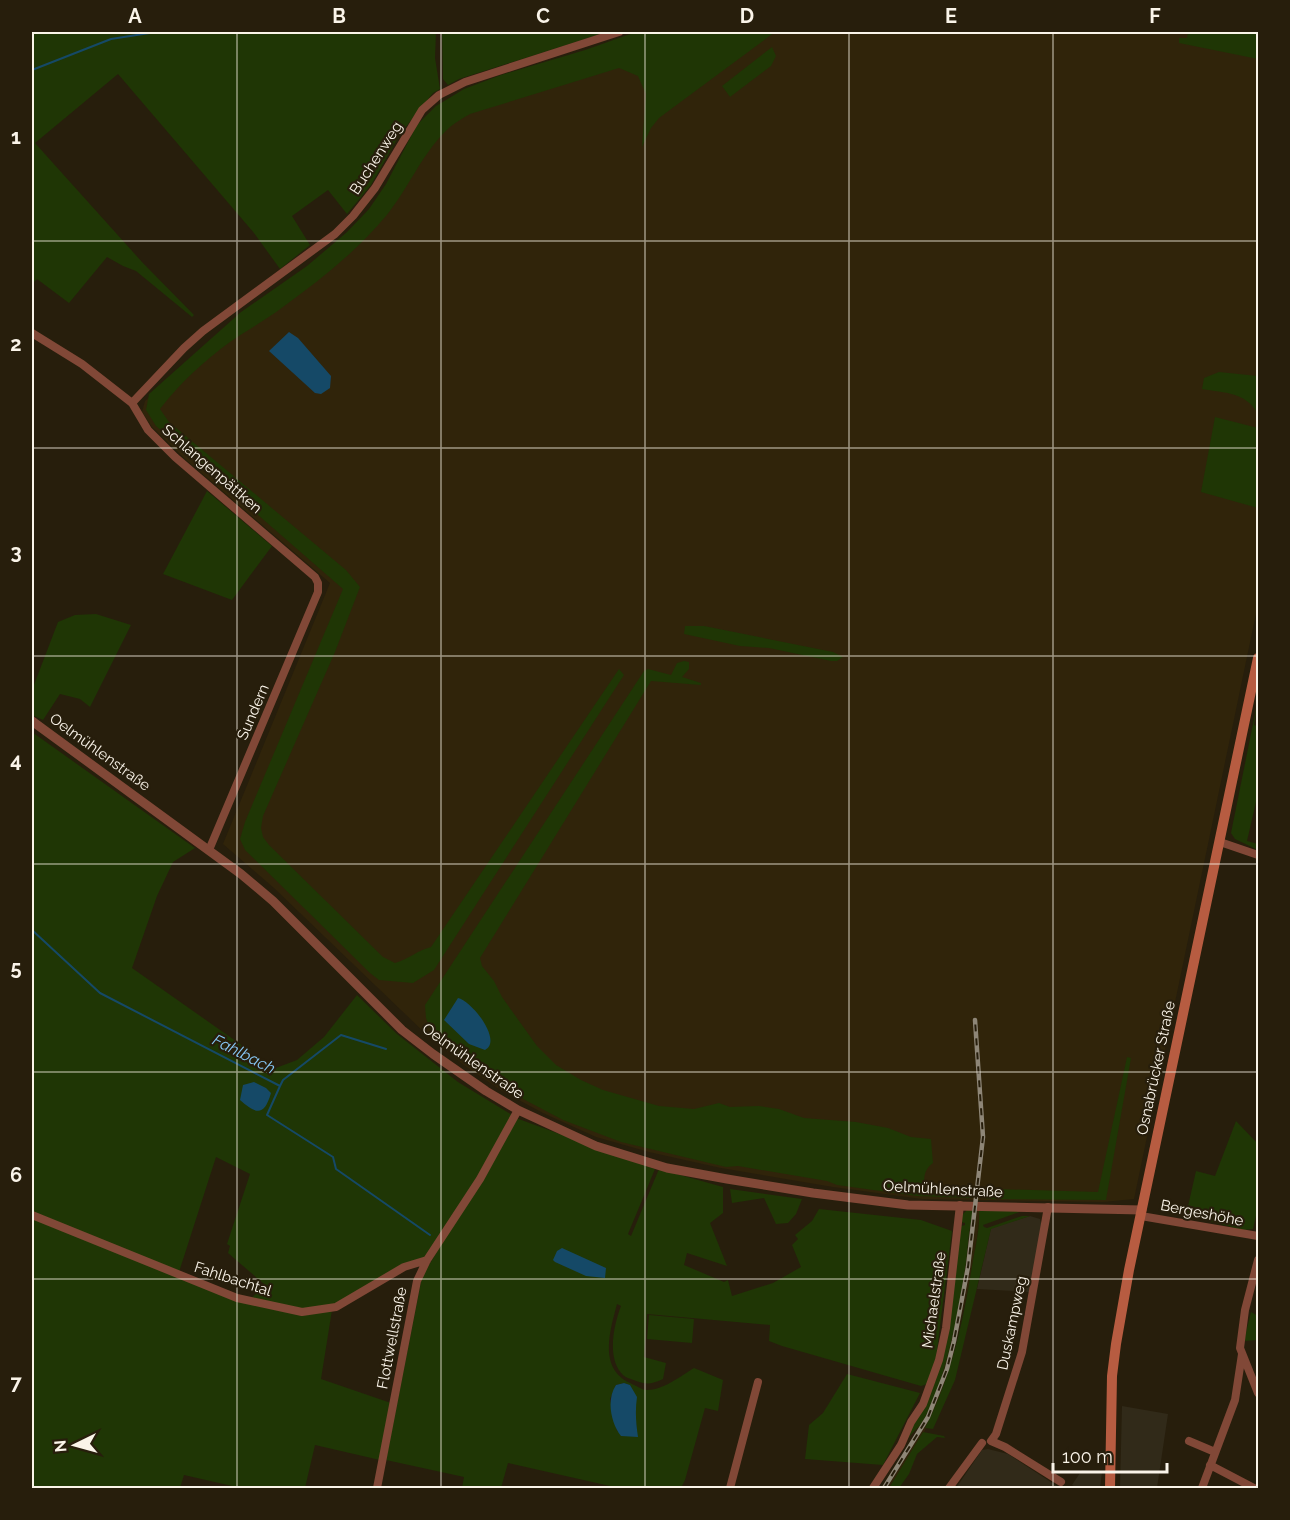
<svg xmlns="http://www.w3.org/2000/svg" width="1290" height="1520" font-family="Raleway,sans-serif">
	<rect width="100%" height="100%" fill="#271e0c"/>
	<path fill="#312a19" d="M1030,1216L1040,1219L1042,1227L1029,1292L977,1289L991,1228Z
		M1122,1406L1168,1414L1157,1488H1120Z
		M988,1449L1008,1454L1060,1488H956L982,1450Z
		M1082,1470L1102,1472L1100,1488H1077L1072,1485Z"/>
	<path fill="#30240a" d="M686,32H1235L1258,43V604L1134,1199L1103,1202L922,1199L833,1187L721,1168L649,1152L596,1137L543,1113L502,1091L464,1065L427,1035L274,888L223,844L330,583L185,459L152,427L142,412L145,401L193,357L339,249L441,122Z
		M973,1211H980L977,1238L969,1285L947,1381L922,1437L889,1488H881L917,1431L940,1379L962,1284Z"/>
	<path fill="#1f3605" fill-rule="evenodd" d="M35,32H436L435,58L440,89L433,93L400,134L371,185L347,214L328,190L292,216L310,245L280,269L254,233L118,74L35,143L142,262L194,315L192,317L136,271L123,266L107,257L69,303L37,279L32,284V35Z
		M442,32H607L459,79L448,85L443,79Z
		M636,32H775L659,118L651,128L642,147L646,94L638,76L619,68L470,114C463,118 456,122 450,127C423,151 409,188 386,216C356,252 320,280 283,307C266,320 247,330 230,342C204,361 179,384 160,409L169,422L346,570L360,587L335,652L263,816L261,828L263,837L269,845L383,957L395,963C409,959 418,950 431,947L619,669L624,675L434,970L413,983L379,980L370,973L245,850L240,839L245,822L343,589L156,426L146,410L149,394L241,312L307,266L347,232L369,209L386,184L417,125L436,106L464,89L501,75L585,50Z
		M1188,32H1258V59L1179,43V38H1187Z
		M772,47L776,56L771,66L730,97L722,86Z
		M1219,372L1258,376V414C1246,392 1225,393 1202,389L1204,378Z
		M1215,417L1258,428V508L1201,492Z
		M207,491L272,546L232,600L163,574Z
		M96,614L131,625L90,707L80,699L60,694L43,720L32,715V690L58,622L75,615Z
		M685,626H704L833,652L843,657L837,661H831L769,648L740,646L684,634Z
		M684,661L689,662V669L682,677L701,683V685L651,681L480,958L482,966L494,981L502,997L537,1046L556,1065L581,1080L603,1090L659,1106L694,1109L719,1103L730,1107L759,1106L779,1109L804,1118L856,1122L888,1128L911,1137L931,1139L933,1163C925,1169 923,1176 925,1186L945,1191L972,1193V1198L917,1196L837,1185L827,1181L738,1166L726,1167L621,1142L563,1120L527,1101L495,1083L462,1059L430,1029L426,1018L425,1005L644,671L648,669L671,675L677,663Z
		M1258,699L1254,725L1258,726V793L1247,841L1258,844V850L1235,839L1231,833Z
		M32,732L195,848L173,862L157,896L132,968L250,1051L254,1063L265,1072L297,1060L324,1037L357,995L397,1034L458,1082L512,1115L479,1177L426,1258L336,1305L305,1310L251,1299L264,1284L228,1253L230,1246L227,1244L250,1174L216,1157L179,1272L32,1212Z
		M1127,1057L1131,1058L1106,1200L986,1199L987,1195L996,1189L1098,1192Z
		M516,1118L655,1169L628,1234L631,1236L659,1169L723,1187V1213L710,1223L727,1266L687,1253L684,1265L724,1282L728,1280L732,1296L773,1283L801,1267L792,1245L798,1239L795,1235L812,1221L819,1209L921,1220L952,1231L936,1358L927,1384L921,1386L782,1346L769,1341L770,1325L647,1314L644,1357L666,1363L663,1379C652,1384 647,1385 636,1381C632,1379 626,1378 623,1375C606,1359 614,1324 621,1306L617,1304C610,1331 598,1368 630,1383C635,1385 642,1390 647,1390C663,1390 681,1376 694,1368L723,1380L718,1411L705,1408L685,1480L681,1488H610V1486L508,1463L501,1488H462L464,1477L386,1460L422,1277ZM624,1383L630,1385C636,1401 635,1416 637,1433L617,1431L610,1399L616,1385Z
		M1236,1121L1258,1144V1207L1253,1229L1243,1230L1186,1215L1196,1171L1215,1176Z
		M730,1189L802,1199L796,1214L788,1223L776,1224L764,1198L732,1203Z
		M967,1210L974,1211C968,1228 968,1251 965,1269C958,1313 945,1387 921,1424C918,1428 910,1435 906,1441L937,1375L961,1226L965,1225V1223L961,1222L962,1215Z
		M979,1211H1022L983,1225L984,1227L987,1228L1022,1216H1030L991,1229L955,1380L933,1429L925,1428C952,1376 964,1318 973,1260C976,1245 980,1226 979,1211Z
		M32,1217L198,1285L304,1313L332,1310L321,1379L391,1403L380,1460L315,1445L305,1488H241L184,1475L180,1488H32Z
		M1251,1312L1258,1316V1340L1244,1341Z
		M649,1315L694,1319L692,1343L647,1339Z
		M847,1374L920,1393L883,1465L805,1459L809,1425L823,1413Z
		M923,1432L944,1436L945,1438L937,1437L917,1454L909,1474L899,1488H889Z"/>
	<path fill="#154967" d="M289,332L298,338L331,376L330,388L321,394L315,393L269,351Z
		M458,998C472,1001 503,1041 485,1050L469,1044L444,1020Z
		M254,1082L266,1088L271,1093C264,1117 256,1114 240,1100L243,1085Z
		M562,1248L606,1268L605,1278L586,1276L555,1262L553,1260L557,1251Z
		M624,1383L630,1385L637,1397C635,1411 636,1423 638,1437L621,1436C611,1423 606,1400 616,1385Z"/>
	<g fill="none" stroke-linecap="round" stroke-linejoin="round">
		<path stroke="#154967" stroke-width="2" d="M32,70L111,39L156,32
			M32,930L100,993L280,1086L267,1115L333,1157L336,1169L430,1235
			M280,1086L283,1080L341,1035L386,1049"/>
		<path stroke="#814837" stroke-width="8" d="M32,333L82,364L132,403L148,430L175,457L315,577L318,583V592L209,850
			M132,403L184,348L203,331L335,234L353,216L375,188L422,110L439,95L465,82L619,32
			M1220,842L1258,855
			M1048,1207L1022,1352L996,1434L991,1441L1005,1447L1061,1482
			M32,1215L237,1298L302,1312L336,1307L404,1267L427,1260
			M1141,1216L1258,1236
			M1258,1260L1245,1310L1240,1348L1258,1393
			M1189,1441L1215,1452
			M1210,1465L1254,1488
			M377,1488L417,1281L427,1260L480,1179L518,1110
			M730,1488L758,1382
			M873,1488L901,1445L911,1422L923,1404L939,1360L946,1328L960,1205
			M949,1488L982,1443
			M1202,1488L1235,1400L1242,1354"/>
		<path stroke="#814837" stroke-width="9" d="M32,721L241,874L273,901L402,1030L433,1054L486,1091L518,1110L596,1146L667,1168L727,1179L813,1193L908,1205L1142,1210"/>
		<path stroke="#b75c41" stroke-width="10" d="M1110,1488L1112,1376L1116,1344L1129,1270L1258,658"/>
		<defs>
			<path id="rail" d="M884,1488L928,1417L947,1369L954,1341L968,1267L983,1137L975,1020"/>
		</defs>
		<use href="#rail" stroke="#8e8677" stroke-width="4.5"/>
		<use href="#rail" stroke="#271e0c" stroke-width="2" stroke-dasharray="7" stroke-linecap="butt"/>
	</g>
	<path fill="none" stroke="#faf4e9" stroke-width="1.5" stroke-opacity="0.55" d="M237,32V1488M441,32V1488M645,32V1488M849,32V1488M1053,32V1488M32,241H1258M32,448H1258M32,656H1258M32,864H1258M32,1072H1258M32,1279H1258"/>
	<g text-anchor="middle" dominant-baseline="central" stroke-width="4.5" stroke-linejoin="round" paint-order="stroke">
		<g font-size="15" fill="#faf4e9" stroke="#271e0c">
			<text transform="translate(376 158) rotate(-57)">Buchenweg</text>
			<text transform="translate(212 469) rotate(41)">Schlangenpättken</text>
			<text transform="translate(253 712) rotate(-67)">Sundern</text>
			<text transform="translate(100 752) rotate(36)">Oelmühlenstraße</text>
			<text transform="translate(473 1061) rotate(35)">Oelmühlenstraße</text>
			<text transform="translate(1156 1068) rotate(-78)">Osnabrücker Straße</text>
			<text transform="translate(943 1189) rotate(3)">Oelmühlenstraße</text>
			<text transform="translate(1202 1213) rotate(11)">Bergeshöhe</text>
			<text transform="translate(233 1279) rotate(18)">Fahlbachtal</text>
			<text transform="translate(934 1300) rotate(-82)">Michaelstraße</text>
			<text transform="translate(1012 1323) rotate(-78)">Duskampweg</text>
			<text transform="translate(392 1338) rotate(-79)">Flottwellstraße</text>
		</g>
		<g font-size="16" font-style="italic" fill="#88c9f7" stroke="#271e0c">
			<text transform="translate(244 1054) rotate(27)">Fahlbach</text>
		</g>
	</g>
	<rect width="1290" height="1520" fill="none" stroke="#271e0c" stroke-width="66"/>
	<g transform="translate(75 1445) rotate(265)" stroke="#271e0c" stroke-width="4.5" paint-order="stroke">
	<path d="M0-4.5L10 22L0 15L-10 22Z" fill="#faf4e9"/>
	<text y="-9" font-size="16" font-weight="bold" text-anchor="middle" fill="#faf4e9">N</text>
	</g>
	<path d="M1053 1463v9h114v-9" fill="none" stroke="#faf4e9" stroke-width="3"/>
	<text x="1062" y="1463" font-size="18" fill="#faf4e9" stroke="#271e0c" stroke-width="4.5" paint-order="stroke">100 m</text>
	<rect x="33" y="33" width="1224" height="1454" fill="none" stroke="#faf4e9" stroke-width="2"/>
	<g font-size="20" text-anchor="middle" font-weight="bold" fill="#faf4e9">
		<text x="135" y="23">A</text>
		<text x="339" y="23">B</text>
		<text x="543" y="23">C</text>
		<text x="747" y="23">D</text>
		<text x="951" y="23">E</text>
		<text x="1155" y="23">F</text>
		<text x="16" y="144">1</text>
		<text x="16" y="351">2</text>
		<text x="16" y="559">3</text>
		<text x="16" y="767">4</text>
		<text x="16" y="975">5</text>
		<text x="16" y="1182">6</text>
		<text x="16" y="1390">7</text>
	</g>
</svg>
